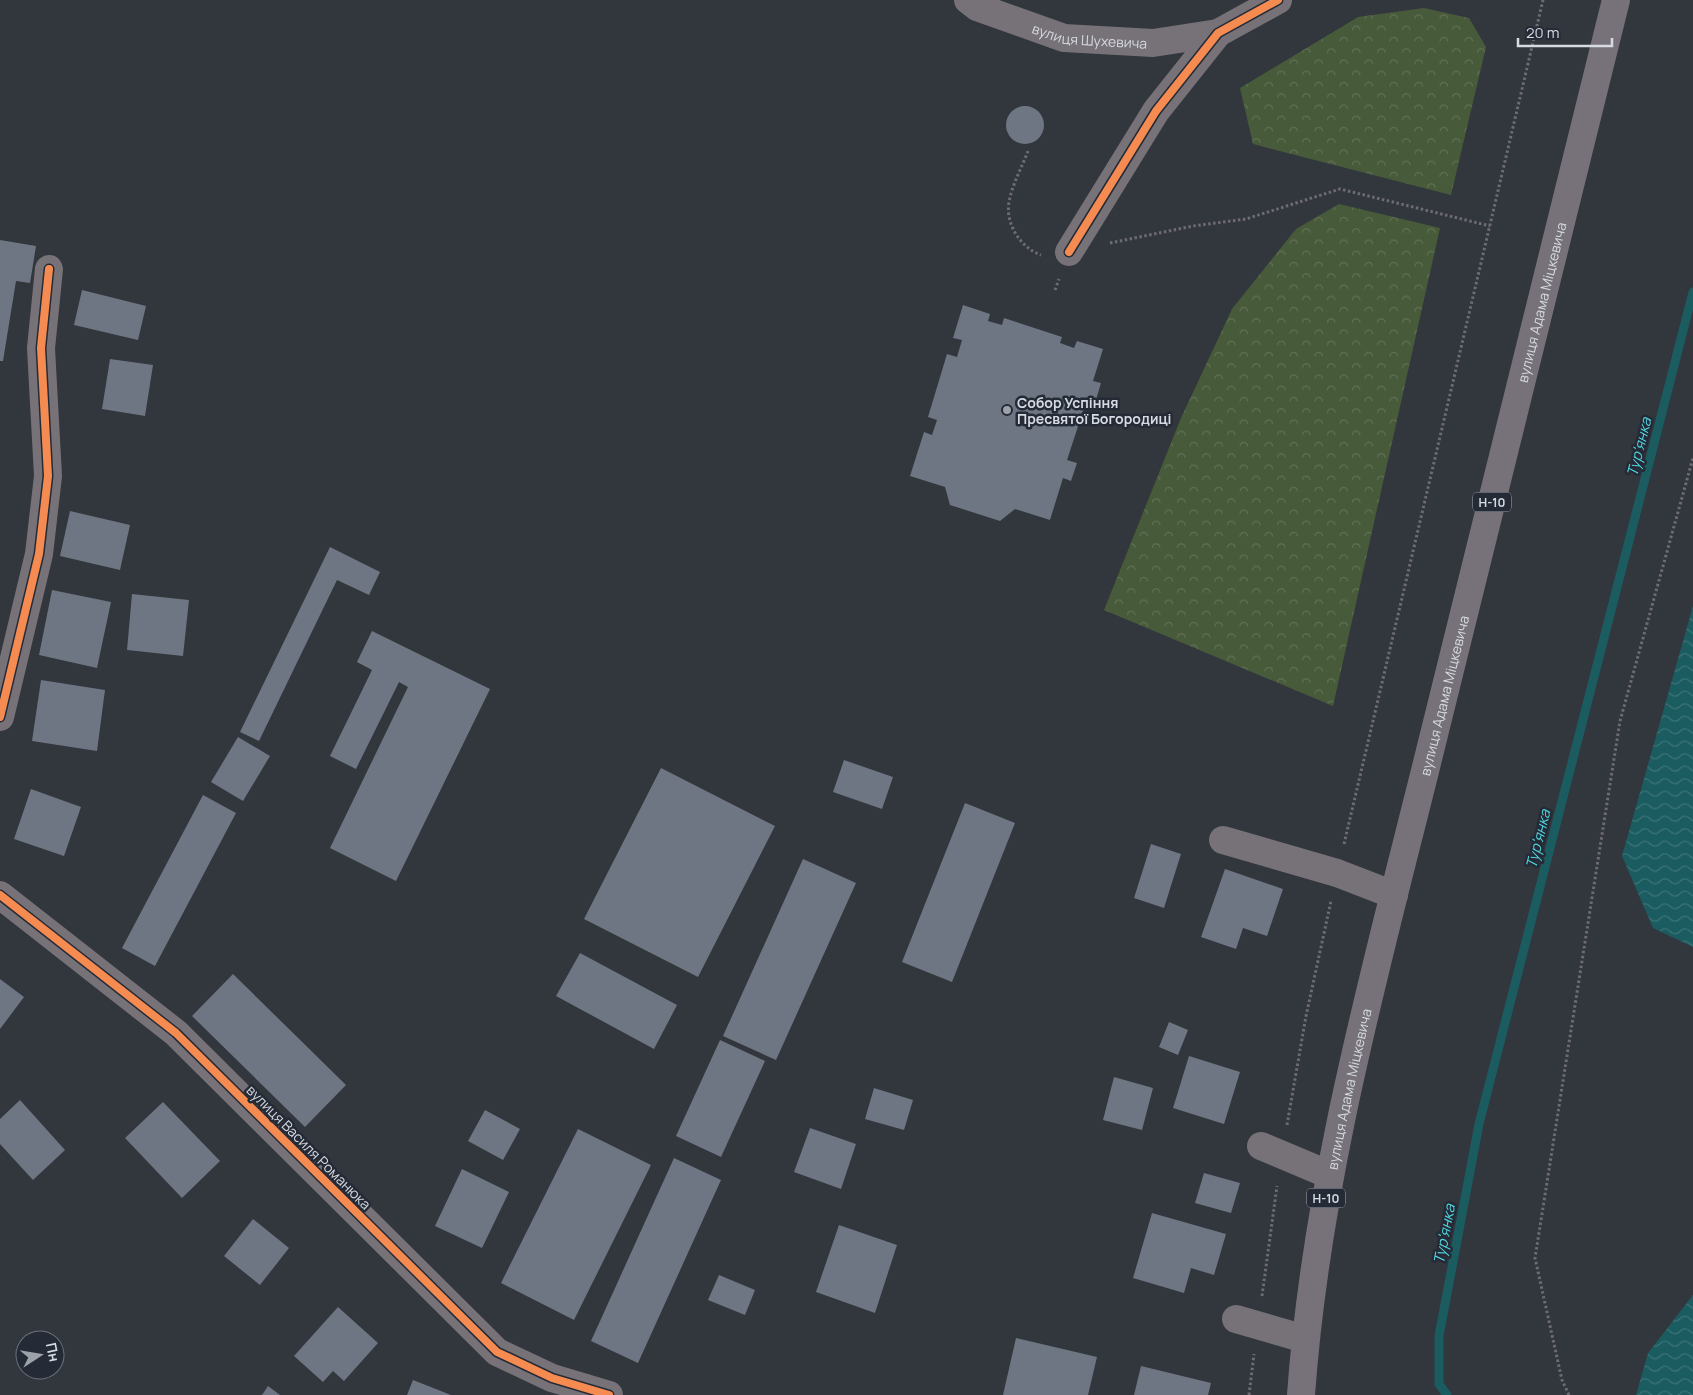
<svg xmlns="http://www.w3.org/2000/svg" width="1693" height="1395" font-family="Manrope,sans-serif">
	<defs>
		<pattern id="forest-crowns" width="20" height="18" patternUnits="userSpaceOnUse" patternTransform="scale(1.25)"><rect width="20" height="18" fill="#475a3a"/><path d="M2 6a3 3 0 1 1 6 0M12 15a3 3 0 1 1 6 0" fill="none" stroke="#617156"/></pattern>
		<pattern id="water-waves" width="16" height="10" patternUnits="userSpaceOnUse" patternTransform="scale(1.25)"><rect width="16" height="10" fill="#1b5c61"/><path d="M0 5q4-4 8 0t8 0" fill="none" stroke="#3b7377"/></pattern>
	</defs>
	<rect width="100%" height="100%" fill="#32363d"/>
	<path fill="url(#forest-crowns)" d="M1424,8L1469,18L1486,47L1451,195L1253,144L1240,88L1358,17Z
		M1339,204L1440,228L1333,706L1104,610L1181,418L1232,309L1296,229Z"/>
	<path fill="url(#water-waves)" d="M1693,606V947L1653,928L1622,856Z
		M1693,1295V1395H1636L1648,1353Z"/>
	<g fill="none" stroke-linecap="round" stroke-linejoin="round">
		<path stroke="#1b5c61" stroke-width="9" d="M1447,1395L1439,1384V1336L1479,1124L1693,292"/>
	</g>
	<path fill="#6f7683" d="M1006 125a19 19 0 1 1 38 0a19 19 0 1 1-38 0Z
		M0,240L36,246L30,283L16,281L3,361H0Z
		M82,290L146,306L138,340L74,325Z
		M963,305L990,314L988,321L1002,325L1004,318L1062,337L1060,343L1074,348L1077,341L1103,349L1093,381L1101,383L1095,403L1087,399L1067,460L1077,463L1071,481L1063,478L1050,520L1015,509L1000,521L950,505L945,487L910,476L924,432L932,435L937,420L928,417L947,354L957,357L962,340L953,338Z
		M110,359L153,365L145,416L102,409Z
		M70,511L130,525L120,570L60,556Z
		M330,547L380,572L369,595L337,580L259,741L240,732Z
		M52,590L111,602L97,668L39,655Z
		M132,594L189,600L183,656L127,650Z
		M372,631L490,689L396,881L330,848L408,687L399,682L356,769L330,756L372,670L357,662Z
		M41,680L105,690L97,751L32,741Z
		M238,737L270,756L243,801L211,782Z
		M844,760L893,777L882,809L833,792Z
		M661,768L775,826L698,977L584,919Z
		M31,789L81,807L64,856L14,839Z
		M203,795L236,813L155,966L122,948Z
		M965,803L1015,823L952,982L902,962Z
		M1151,844L1181,854L1164,908L1134,898Z
		M803,859L856,883L776,1060L723,1036Z
		M1225,869L1283,889L1267,936L1243,928L1236,949L1201,937Z
		M580,953L677,1005L654,1049L556,996Z
		M233,974L346,1085L305,1127L192,1016Z
		M0,979L24,997L0,1029Z
		M1169,1022L1188,1030L1178,1055L1159,1047Z
		M720,1040L765,1061L721,1157L676,1136Z
		M1189,1056L1240,1072L1224,1124L1173,1108Z
		M1114,1077L1153,1088L1142,1130L1103,1120Z
		M874,1088L913,1100L904,1130L865,1119Z
		M20,1100L65,1150L33,1180L0,1144V1119Z
		M163,1102L220,1161L182,1198L125,1138Z
		M485,1110L520,1129L503,1160L468,1141Z
		M810,1128L856,1144L841,1189L794,1172Z
		M578,1129L651,1165L574,1320L501,1283Z
		M674,1158L721,1180L638,1363L591,1341Z
		M462,1169L509,1192L482,1248L435,1226Z
		M1204,1173L1240,1183L1231,1213L1195,1203Z
		M1152,1213L1226,1234L1214,1275L1191,1268L1184,1293L1133,1278Z
		M253,1219L289,1248L260,1285L224,1256Z
		M839,1225L897,1245L875,1313L816,1292Z
		M719,1275L755,1290L745,1315L708,1300Z
		M338,1307L378,1343L344,1381L333,1371L323,1382L294,1356Z
		M1016,1338L1097,1357L1088,1395H1003Z
		M1141,1366L1211,1383L1208,1395H1134Z
		M413,1380L451,1395H407Z
		M268,1386L280,1395H262Z"/>
	<g fill="none" stroke-linecap="round" stroke-linejoin="round">
		<path stroke="#6e6c72" stroke-width="3" stroke-dasharray="2.5 2.5" stroke-linecap="butt" d="M1028,151C1022,167 1012,185 1009,202C1005,224 1021,248 1041,255
			M1110,243L1193,226L1246,219L1340,189L1490,226
			M1055,290L1059,279
			M1344,844L1543,0
			M1287,1125L1306,1016L1331,901
			M1262,1296L1277,1186
			M1249,1395L1254,1354
			M1569,1395L1562,1380L1535,1258L1620,721L1693,458"/>
		<g stroke="#777278" stroke-width="28">
			<path id="s1" d="M968,0L977,7L1064,38L1153,43L1218,33"/>
			<path d="M1069,252L1156,111L1218,33L1278,0"/>
			<path d="M0,717L39,554L48,476L41,348L49,269"/>
			<path d="M1223,840L1337,873L1394,895"/>
			<path d="M0,895L176,1033L497,1352L552,1378L609,1395"/>
			<path d="M1261,1146L1330,1175"/>
			<path d="M1236,1319L1305,1339"/>
		</g>
		<path stroke="#77727a" stroke-width="28" id="s2" d="M1301,1395C1316,1185 1373,979 1424,775C1488,517 1552,258 1616,0"/>
		<defs>
			<path id="cycleway" d="M1069,252L1156,111L1218,33L1278,0
				M0,717L39,554L48,476L41,348L49,269
				M0,895L176,1033L497,1352L552,1378L609,1395"/>
		</defs>
		<use href="#cycleway" stroke="#252b36" stroke-width="11"/>
		<use href="#cycleway" stroke="#f68b52" stroke-width="8"/>
	</g>
	<circle fill="#9da1a8" stroke="#252b36" stroke-width="2" cx="1007" cy="410" r="5"/>
	<g text-anchor="middle" dominant-baseline="central" stroke-width="5" stroke-linejoin="round" paint-order="stroke">
		<g fill="#252b36" stroke="#a1a6ae" stroke-width="1">
			<rect x="1473" y="492.5" width="38" height="19" rx="4"/>
			<rect x="1307" y="1188.5" width="38" height="19" rx="4"/>
		</g>
		<g font-size="12" font-weight="bold" fill="#d6dae2">
			<text x="1492" y="502">Н-10</text>
			<text x="1326" y="1198">Н-10</text>
		</g>
		<g font-size="14" fill="#d6dae2" stroke="#252b36">
			<text stroke="none"><textPath href="#s1" startOffset="129">вулиця Шухевича</textPath></text>
			<text stroke="none"><textPath href="#s2" startOffset="1120">вулиця Адама Міцкевича</textPath></text>
			<text stroke="none"><textPath href="#s2" startOffset="715">вулиця Адама Міцкевича</textPath></text>
			<text stroke="none"><textPath href="#s2" startOffset="310">вулиця Адама Міцкевича</textPath></text>
			<text transform="translate(309 1147) rotate(45)">вулиця Василя Романюка</text>
		</g>
		<g font-size="14" font-weight="bold" fill="#d6dae2" stroke="#252b36" text-anchor="start">
			<text x="1017" y="402">Собор Успіння<tspan x="1017" dy="16">Пресвятої Богородиці</tspan></text>
		</g>
		<g font-size="15" font-style="italic" fill="#51d6e0" stroke="#252b36">
			<text transform="translate(1639 447) rotate(-76)">Тур'янка</text>
			<text transform="translate(1538 839) rotate(-76)">Тур'янка</text>
			<text transform="translate(1444 1234) rotate(-79)">Тур'янка</text>
		</g>
	</g>
	<g transform="translate(40 1355) rotate(78)"><circle r="24" fill="#252b36" stroke="#6c717b"/>
	<path d="M0-4L9 19L0 12L-9 19Z" fill="#9da1a8"/>
	<text y="-8" font-size="14" font-weight="bold" text-anchor="middle" fill="#d6dae2">Пн</text>
	</g>
	<path d="M1518 38v8h94v-8" fill="none" stroke="#d6dae2" stroke-width="2.5"/>
	<text x="1526" y="38" font-size="15" fill="#d6dae2" stroke="#252b36" stroke-width="4" paint-order="stroke">20 m</text>
</svg>
